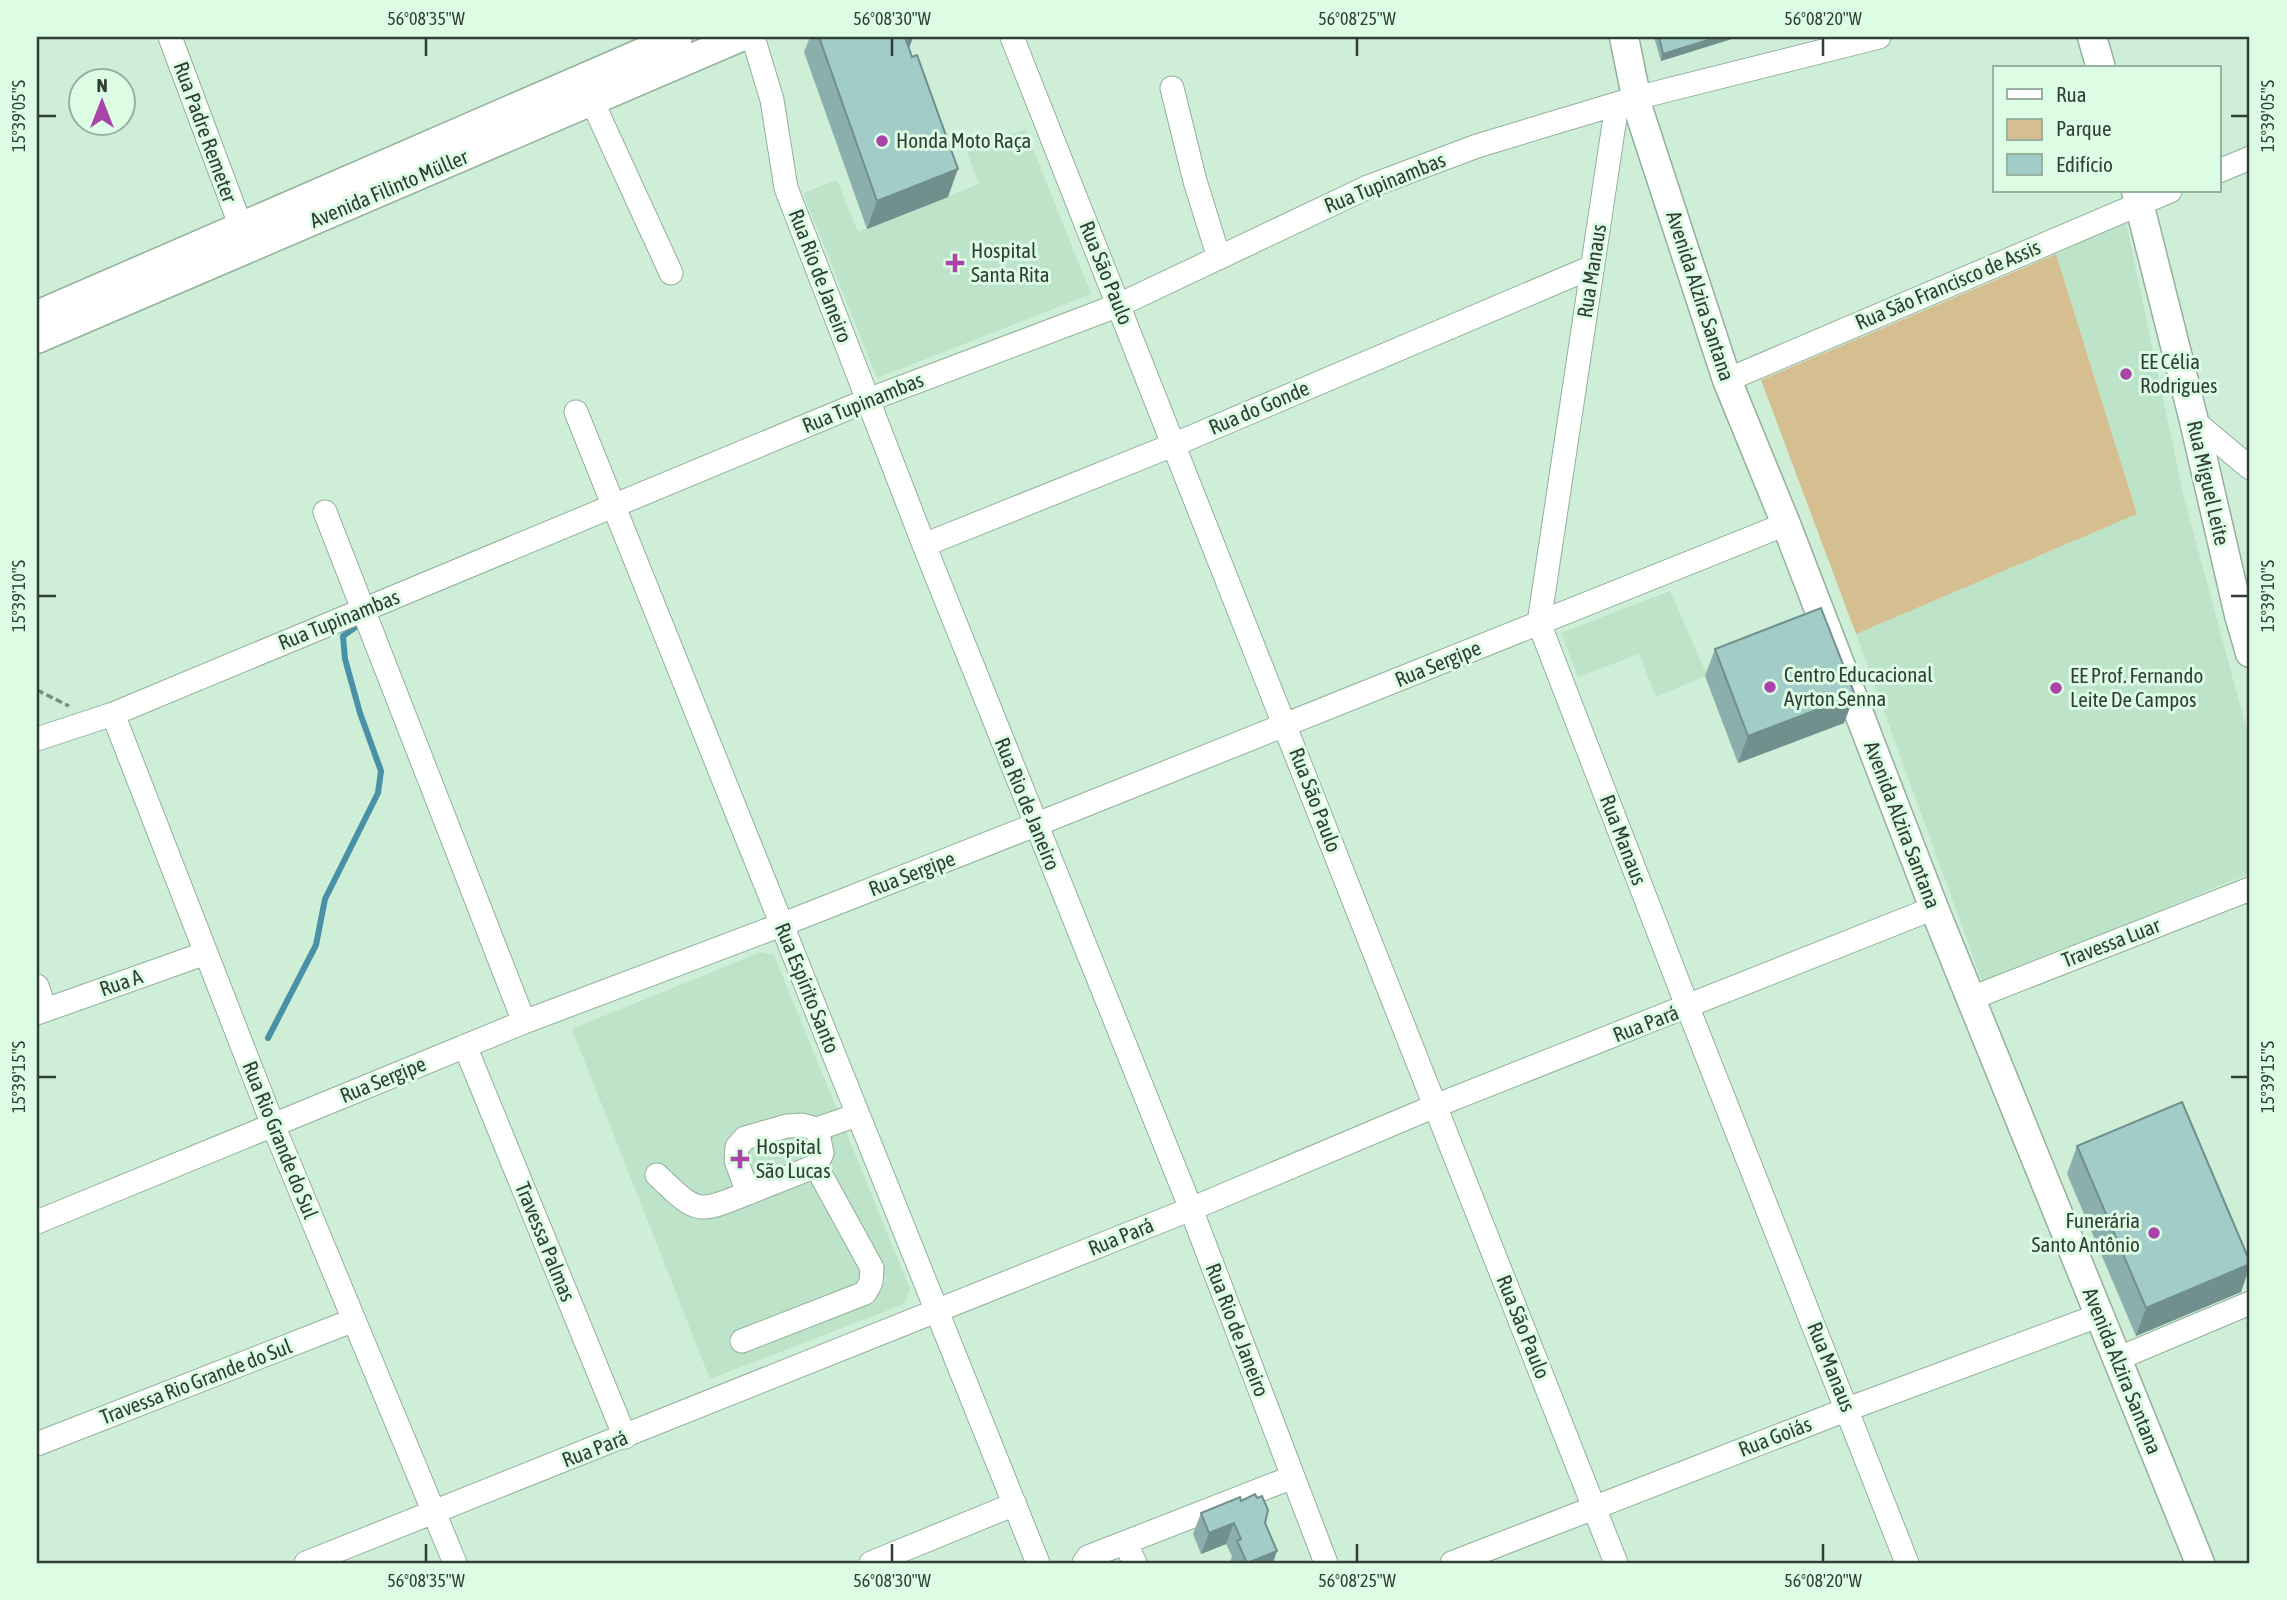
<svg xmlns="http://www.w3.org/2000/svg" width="2287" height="1600" font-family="'Asap Condensed',sans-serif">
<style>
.built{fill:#bde3c8}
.green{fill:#d5bf91}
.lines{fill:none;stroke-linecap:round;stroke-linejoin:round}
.stream{stroke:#4991a6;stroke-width:6}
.minor-casing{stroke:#92b09a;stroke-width:25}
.major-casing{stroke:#92b09a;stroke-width:31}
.path{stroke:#798f80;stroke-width:3.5;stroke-dasharray:7 3.5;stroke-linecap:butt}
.minor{stroke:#fff;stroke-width:23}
.major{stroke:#fff;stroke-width:28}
.wall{fill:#8aafac}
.shaded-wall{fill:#718f8c}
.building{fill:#a1ccc8;stroke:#718f8c;stroke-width:2}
.ticks{fill:none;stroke:#313e35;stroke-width:2.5}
.poi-dot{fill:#aa44a8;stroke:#dcfce4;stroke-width:2.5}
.labels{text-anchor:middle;stroke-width:6;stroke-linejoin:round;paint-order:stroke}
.street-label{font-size:21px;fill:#313e35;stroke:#dcfce4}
.poi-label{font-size:21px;fill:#313e35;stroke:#dcfce4;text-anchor:start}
.neatline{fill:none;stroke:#313e35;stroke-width:2.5}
.ticks-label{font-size:18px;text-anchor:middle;fill:#313e35}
</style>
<rect width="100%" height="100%" fill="#ceeed7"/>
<path class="built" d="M1025,129L1091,294L877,378L803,193L837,180L858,232L979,184L967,152Z
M2126,222L2183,494L2250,742V873L1983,984L1856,634L2137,514L2056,254Z
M1670,591L1707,675L1844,723L1738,763L1705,676L1656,697L1639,654L1578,677L1561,633Z
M761,952L774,955L910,1289L904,1304L710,1379L572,1029Z"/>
<path class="green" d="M2056,254L2137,514L1856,634L1761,380Z"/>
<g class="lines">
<path class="stream" d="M268,1038L316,945L325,899L378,793L381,771L360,713L345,659L343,636L357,626"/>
<defs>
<path id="minor" d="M170,37L241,227
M753,37L772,100L786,188L924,545L1191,1209L1326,1563
M1012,37L1616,1563
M1172,88L1195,181L1219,258
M592,101L671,273
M1617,104L1539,623L1688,1008L1907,1563
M2219,171L2250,158
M1727,380L2170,191
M576,412L1038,1563
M2194,421L2250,468
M325,512L524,1022
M924,545L1173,445L1592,267
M113,714L273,1125L455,1563
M37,739L113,714L868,400L1119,305L1368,187L1477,146L1636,98L1879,37
M37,986L45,1009
M1972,998L2250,889
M37,1013L206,953
M465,1046L625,1437
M817,1129L822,1153L816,1166L748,1193L736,1160L737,1147L745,1138L787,1126L802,1125L817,1129L857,1115
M657,1175C698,1214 696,1214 748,1193
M37,1222L524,1022L781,925L1035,825L1786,524
M742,1341L865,1293L871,1282L872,1268L816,1166
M2117,1359L2250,1303
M37,1444L354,1320
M1125,1543L1135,1563
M306,1563L1191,1209L1435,1106L1934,908
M871,1563L1015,1504
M1084,1563L1088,1557L1293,1477
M1452,1563L1848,1409L2100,1315"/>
<path id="major" d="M1624,37L1639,111L1727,380L1786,524L1934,908L2200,1563
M2092,37L2101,68
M2136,191L2194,421L2239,615L2250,653
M37,315L678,37
M37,339L741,37"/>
</defs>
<use href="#minor" class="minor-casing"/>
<use href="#major" class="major-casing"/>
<path class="path" d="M37,690L69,706"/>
<use href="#minor" class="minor"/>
<use href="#major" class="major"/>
</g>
<path class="wall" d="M810,37H913L909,48L948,197L867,229L804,52Z
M1654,37H1738L1661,61Z
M1715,649L1844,723L1738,763L1705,676Z
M2077,1146L2250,1262V1266L2241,1292L2136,1336L2067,1174Z
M1257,1498L1265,1523L1273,1563H1230L1232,1556L1226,1544L1201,1554L1193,1534L1201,1513L1241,1501Z"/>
<path class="shaded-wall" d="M898,37H913L909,48Z
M1718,37H1738L1661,61L1663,54Z
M958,169L948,197L867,229L877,201Z
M1855,695L1844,723L1738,763L1748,736Z
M2250,1264L2241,1292L2136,1336L2146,1308Z
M1234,1523L1226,1544L1201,1554L1209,1533Z
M1277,1551L1273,1563H1247Z"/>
<path class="building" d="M819,37H905L912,57L917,55L958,169L877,201Z
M1659,37H1718L1663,54Z
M1821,608L1855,695L1748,736L1715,649Z
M2182,1102L2250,1262V1264L2146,1308L2077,1146Z
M1255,1494L1257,1498L1262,1496L1268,1510L1265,1523L1277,1551L1247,1563L1237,1541L1241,1539L1234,1523L1209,1533L1201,1513L1240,1497L1241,1501Z"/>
<path class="ticks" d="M426,38V56M892,38V56M1357,38V56M1823,38V56M38,116H56M2231,116H2248M38,596H56M2231,596H2248M38,1077H56M2231,1077H2248M426,1544V1562M892,1544V1562M1357,1544V1562M1823,1544V1562"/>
<g class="poi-dot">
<circle cx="882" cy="141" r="7"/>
<path d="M951.5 252.5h7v7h7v7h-7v7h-7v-7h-7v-7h7z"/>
<circle cx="2126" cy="374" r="7"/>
<circle cx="1770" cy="687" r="7"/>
<circle cx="2056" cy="688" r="7"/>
<path d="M736.5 1148.5h7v7h7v7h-7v7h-7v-7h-7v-7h7z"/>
<circle cx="2154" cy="1233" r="7"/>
</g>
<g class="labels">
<g class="street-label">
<text transform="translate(205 132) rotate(70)" y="7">Rua Padre Remeter</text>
<text transform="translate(1385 183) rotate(-22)" y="7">Rua Tupinambas</text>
<text transform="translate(389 189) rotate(-23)" y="7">Avenida Filinto Müller</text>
<text transform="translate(1592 271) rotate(-81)" y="7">Rua Manaus</text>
<text transform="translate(1106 273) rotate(68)" y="7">Rua São Paulo</text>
<text transform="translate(820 276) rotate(69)" y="7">Rua Rio de Janeiro</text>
<text transform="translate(1948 285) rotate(-23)" y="7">Rua São Francisco de Assis</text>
<text transform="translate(1700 296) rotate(72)" y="7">Avenida Alzira Santana</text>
<text transform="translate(863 403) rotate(-22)" y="7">Rua Tupinambas</text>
<text transform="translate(1259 408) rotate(-23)" y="7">Rua do Gonde</text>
<text transform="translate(2208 483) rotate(77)" y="7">Rua Miguel Leite</text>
<text transform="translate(339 620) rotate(-22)" y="7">Rua Tupinambas</text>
<text transform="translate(1438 664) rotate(-22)" y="7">Rua Sergipe</text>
<text transform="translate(1315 800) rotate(69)" y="7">Rua São Paulo</text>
<text transform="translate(1027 804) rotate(68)" y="7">Rua Rio de Janeiro</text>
<text transform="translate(1902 825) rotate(69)" y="7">Avenida Alzira Santana</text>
<text transform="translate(1623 840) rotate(69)" y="7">Rua Manaus</text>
<text transform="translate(912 874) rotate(-21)" y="7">Rua Sergipe</text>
<text transform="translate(2111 943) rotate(-21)" y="7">Travessa Luar</text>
<text transform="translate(121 983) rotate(-19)" y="7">Rua A</text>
<text transform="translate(807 988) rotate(68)" y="7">Rua Espírito Santo</text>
<text transform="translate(1646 1024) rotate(-21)" y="7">Rua Pará</text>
<text transform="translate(383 1080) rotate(-22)" y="7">Rua Sergipe</text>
<text transform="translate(280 1140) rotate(68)" y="7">Rua Rio Grande do Sul</text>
<text transform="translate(1121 1237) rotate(-22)" y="7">Rua Pará</text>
<text transform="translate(545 1242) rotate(68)" y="7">Travessa Palmas</text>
<text transform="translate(1523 1327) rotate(68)" y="7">Rua São Paulo</text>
<text transform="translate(1237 1330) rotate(69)" y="7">Rua Rio de Janeiro</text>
<text transform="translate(1831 1367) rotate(68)" y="7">Rua Manaus</text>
<text transform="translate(2122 1371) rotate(68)" y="7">Avenida Alzira Santana</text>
<text transform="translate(196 1382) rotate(-21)" y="7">Travessa Rio Grande do Sul</text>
<text transform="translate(1775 1437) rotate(-21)" y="7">Rua Goiás</text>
<text transform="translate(595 1449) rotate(-21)" y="7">Rua Pará</text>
</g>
<g class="poi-label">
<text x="896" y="148">Honda Moto Raça</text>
<text x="971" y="258">Hospital<tspan x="971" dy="24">Santa Rita</tspan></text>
<text x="2140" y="369">EE Célia<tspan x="2140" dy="24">Rodrigues</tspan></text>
<text x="1784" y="682">Centro Educacional<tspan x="1784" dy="24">Ayrton Senna</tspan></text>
<text x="2070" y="683">EE Prof. Fernando<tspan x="2070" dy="24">Leite De Campos</tspan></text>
<text x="756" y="1154">Hospital<tspan x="756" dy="24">São Lucas</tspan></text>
<text x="2140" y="1228" text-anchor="end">Funerária<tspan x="2140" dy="24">Santo Antônio</tspan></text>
</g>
</g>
<rect width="2287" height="1600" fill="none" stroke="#dcfce4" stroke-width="77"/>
<rect x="1993" y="66" width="228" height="126" fill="#dcfce4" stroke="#98b09e" stroke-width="2"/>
<rect x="2007" y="89" width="35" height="10" fill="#ffffff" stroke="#98b09e" stroke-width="2"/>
<text x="2056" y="102" font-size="21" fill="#313e35">Rua</text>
<rect x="2007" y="119" width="35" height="21" fill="#d5bf91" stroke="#98b09e" stroke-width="2"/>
<text x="2056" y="136" font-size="21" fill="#313e35">Parque</text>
<rect x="2007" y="154" width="35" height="21" fill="#a1ccc8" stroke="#98b09e" stroke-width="2"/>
<text x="2056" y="172" font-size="21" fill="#313e35">Edifício</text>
<g transform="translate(102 102)"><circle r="33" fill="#dcfce4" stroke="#98b09e" stroke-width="2"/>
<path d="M0-5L12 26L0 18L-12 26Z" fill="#aa44a8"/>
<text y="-10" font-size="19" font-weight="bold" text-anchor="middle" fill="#313e35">N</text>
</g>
<rect x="38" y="38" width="2210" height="1524" class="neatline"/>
<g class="ticks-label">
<text x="426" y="25">56°08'35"W</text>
<text x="892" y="25">56°08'30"W</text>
<text x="1357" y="25">56°08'25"W</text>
<text x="1823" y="25">56°08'20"W</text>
<text transform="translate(19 116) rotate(-90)" y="6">15°39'05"S</text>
<text transform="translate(2268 116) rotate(-90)" y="6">15°39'05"S</text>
<text transform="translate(19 596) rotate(-90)" y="6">15°39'10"S</text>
<text transform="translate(2268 596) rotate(-90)" y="6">15°39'10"S</text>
<text transform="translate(19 1077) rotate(-90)" y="6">15°39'15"S</text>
<text transform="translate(2268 1077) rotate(-90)" y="6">15°39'15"S</text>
<text x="426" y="1587">56°08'35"W</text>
<text x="892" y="1587">56°08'30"W</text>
<text x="1357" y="1587">56°08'25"W</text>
<text x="1823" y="1587">56°08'20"W</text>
</g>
</svg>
